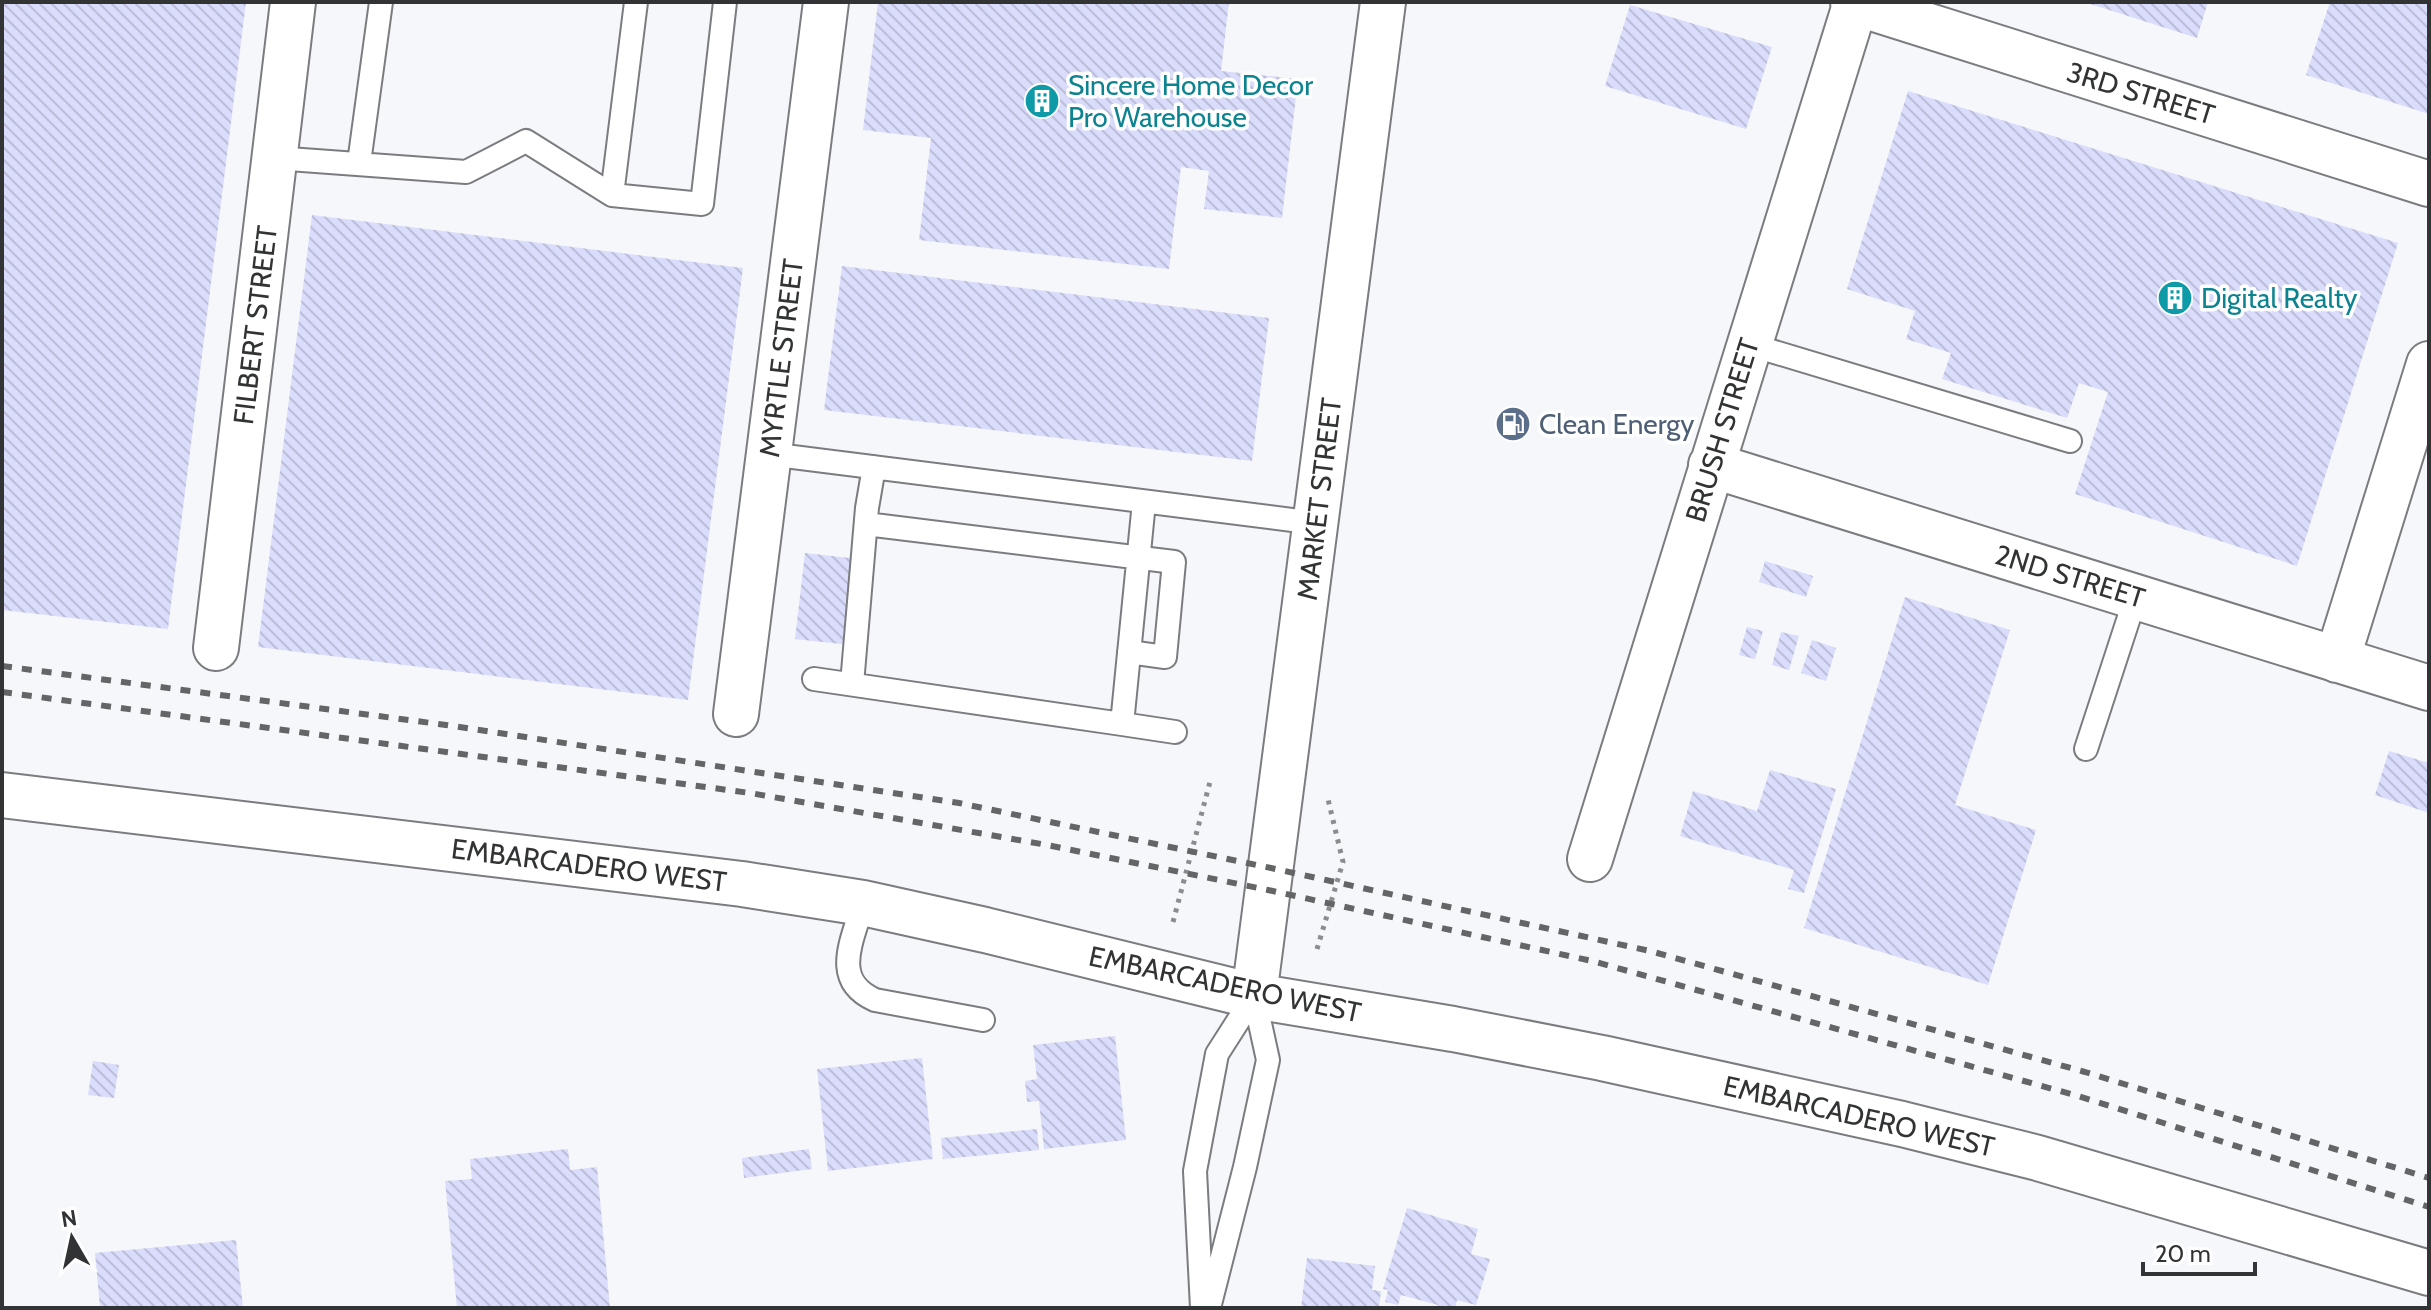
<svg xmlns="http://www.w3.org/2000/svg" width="2431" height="1310" font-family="Cabin,sans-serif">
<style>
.building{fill:url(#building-back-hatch)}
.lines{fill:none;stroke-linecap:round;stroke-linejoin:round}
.lane-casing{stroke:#7b7c7f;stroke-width:26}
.street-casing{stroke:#7b7c7f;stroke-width:48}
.secondary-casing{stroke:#7b7c7f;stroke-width:48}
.path{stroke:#8b8c8e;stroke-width:5;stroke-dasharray:4 6;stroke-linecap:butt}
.lane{stroke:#fff;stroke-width:22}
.street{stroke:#fff;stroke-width:44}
.secondary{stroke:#fff;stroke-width:44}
.rail{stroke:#646566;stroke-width:6;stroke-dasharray:10 10;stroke-linecap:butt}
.labels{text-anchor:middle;stroke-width:7;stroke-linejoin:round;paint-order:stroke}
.culture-label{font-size:28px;fill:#0d838f;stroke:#fff;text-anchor:start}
.street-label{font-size:28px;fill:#323334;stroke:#fff}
.service-label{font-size:28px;fill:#4e5e75;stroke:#fff;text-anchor:start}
</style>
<defs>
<pattern id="building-back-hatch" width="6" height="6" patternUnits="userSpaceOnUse" patternTransform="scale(2)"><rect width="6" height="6" fill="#dadcfb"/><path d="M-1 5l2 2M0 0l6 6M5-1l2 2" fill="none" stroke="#bcbdd8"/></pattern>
</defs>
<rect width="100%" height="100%" fill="#f6f7fa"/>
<path class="building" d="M2,2H246L168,629L2,610Z
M878,2H1229L1221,71L1298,79L1282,218L1204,209L1209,171L1181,167L1169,269L919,240L931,138L863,130Z
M2084,2H2208L2197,38Z
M2330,2H2429V114L2306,75Z
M1630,5L1772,47L1746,129L1605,86Z
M1908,91L2398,243L2297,566L2075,494L2108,392L2079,383L2067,418L1942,379L1951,353L1906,339L1915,311L1847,289Z
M312,215L743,268L688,700L258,647Z
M842,266L1269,318L1252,461L824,410Z
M805,553L859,559L850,645L795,639Z
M1765,561L1813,576L1806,597L1759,582Z
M1905,597L2010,630L1955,805L2036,830L1988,985L1804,928Z
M1747,627L1763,631L1755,659L1739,655Z
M1781,632L1799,636L1789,670L1772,665Z
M1812,640L1836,648L1826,681L1801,673Z
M2389,751L2429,763V813L2375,795Z
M1770,770L1836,789L1804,893L1788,889L1794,870L1680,836L1693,791L1757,811Z
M1115,1036L1126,1140L1044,1149L1039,1101L1027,1102L1025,1081L1037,1079L1033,1045Z
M922,1058L933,1159L828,1171L817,1069Z
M93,1061L119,1065L114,1098L88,1095Z
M1037,1129L1039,1150L943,1159L941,1138Z
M568,1149L570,1170L597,1167L610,1308H457L445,1181L472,1179L470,1159Z
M809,1149L812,1169L744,1178L742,1158Z
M1407,1208L1478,1229L1471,1254L1490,1259L1476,1305L1457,1300L1455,1308H1437L1438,1305L1401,1295L1398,1305L1385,1302L1388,1290L1383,1289Z
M236,1240L243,1308H100L95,1253Z
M1307,1258L1375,1266L1372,1290L1381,1291L1379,1308H1301Z"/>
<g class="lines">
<defs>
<path id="lane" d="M275,158L466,172L526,141L612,195L702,204L725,2
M359,163L381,2
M612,195L636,2
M1748,344L2070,441
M769,454L1316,523
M866,524L1174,562L1165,657L1129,652
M814,679L1122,724L1144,502
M852,684L867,508L874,467
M1122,724L1175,732
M2086,749L2136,596
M863,903C853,940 830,980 875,1000L983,1020
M1202,1308L1195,1171L1217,1054L1254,996
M1209,1308L1245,1167L1268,1060L1254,996"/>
<path id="street" d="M1711,465L2429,688
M216,648L293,2
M2337,660L2429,364
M736,714L826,2
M2,795L742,884L863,903L985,930L1254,996L1453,1029L1602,1058L1902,1124L2038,1158L2429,1273
M1590,859L1856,2
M1254,996L1383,2"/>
<path id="secondary" d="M1853,2L2429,184"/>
</defs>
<use href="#lane" class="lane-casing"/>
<use href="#street" class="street-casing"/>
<use href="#secondary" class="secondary-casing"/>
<path class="path" d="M1173,922L1211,778
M1317,949L1343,862L1327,795"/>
<use href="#lane" class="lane"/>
<use href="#street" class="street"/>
<use href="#secondary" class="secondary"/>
<path class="rail" d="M2,666L446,725L959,803L1271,868L1650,951L2085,1072L2429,1178
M2,692L750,793L1047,845L1268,890L1592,961L2078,1096L2429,1207"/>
</g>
<defs>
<symbol id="building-disc" viewBox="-11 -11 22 22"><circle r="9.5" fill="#0f9aa8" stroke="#fff"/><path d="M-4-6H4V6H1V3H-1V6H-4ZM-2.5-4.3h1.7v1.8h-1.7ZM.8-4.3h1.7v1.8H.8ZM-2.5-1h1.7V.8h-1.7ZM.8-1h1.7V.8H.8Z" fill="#fff"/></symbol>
<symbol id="fuel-disc" viewBox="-11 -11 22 22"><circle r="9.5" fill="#5c6f8a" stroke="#fff"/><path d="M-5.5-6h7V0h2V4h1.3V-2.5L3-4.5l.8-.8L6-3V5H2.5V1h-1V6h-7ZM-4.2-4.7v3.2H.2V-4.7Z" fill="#fff"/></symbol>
</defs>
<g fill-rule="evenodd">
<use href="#building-disc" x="1022" y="81" width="40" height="40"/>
<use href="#building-disc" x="2155" y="278" width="40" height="40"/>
<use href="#fuel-disc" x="1493" y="404" width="40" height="40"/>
</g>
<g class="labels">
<g class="culture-label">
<text x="1068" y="95">Sincere Home Decor<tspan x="1068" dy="32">Pro Warehouse</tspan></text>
<text x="2201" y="308">Digital Realty</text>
</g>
<g class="street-label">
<text transform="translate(2141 93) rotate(17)" y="10">3RD STREET</text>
<text transform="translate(255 325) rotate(-83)" y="10">FILBERT STREET</text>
<text transform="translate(781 358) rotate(-83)" y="10">MYRTLE STREET</text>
<text transform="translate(1722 430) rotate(-73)" y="10">BRUSH STREET</text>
<text transform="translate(1319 499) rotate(-83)" y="10">MARKET STREET</text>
<text transform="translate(2070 576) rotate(17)" y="10">2ND STREET</text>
<text transform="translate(589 865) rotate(7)" y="10">EMBARCADERO WEST</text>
<text transform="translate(1225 984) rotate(12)" y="10">EMBARCADERO WEST</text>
<text transform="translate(1859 1116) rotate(13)" y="10">EMBARCADERO WEST</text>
</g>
<g class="service-label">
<text x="1539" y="434">Clean Energy</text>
</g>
</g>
<rect width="2431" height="1310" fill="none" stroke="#323334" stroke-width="8"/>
<g transform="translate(72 1238) rotate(351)" stroke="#ffffff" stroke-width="6" paint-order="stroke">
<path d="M0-6L14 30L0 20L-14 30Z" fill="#323334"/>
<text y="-12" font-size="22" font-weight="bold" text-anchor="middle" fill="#323334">N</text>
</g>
<path d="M2143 1262v12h112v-12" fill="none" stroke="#323334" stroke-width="4"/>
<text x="2155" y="1262" font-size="24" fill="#323334" stroke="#ffffff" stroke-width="6" paint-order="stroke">20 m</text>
</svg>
